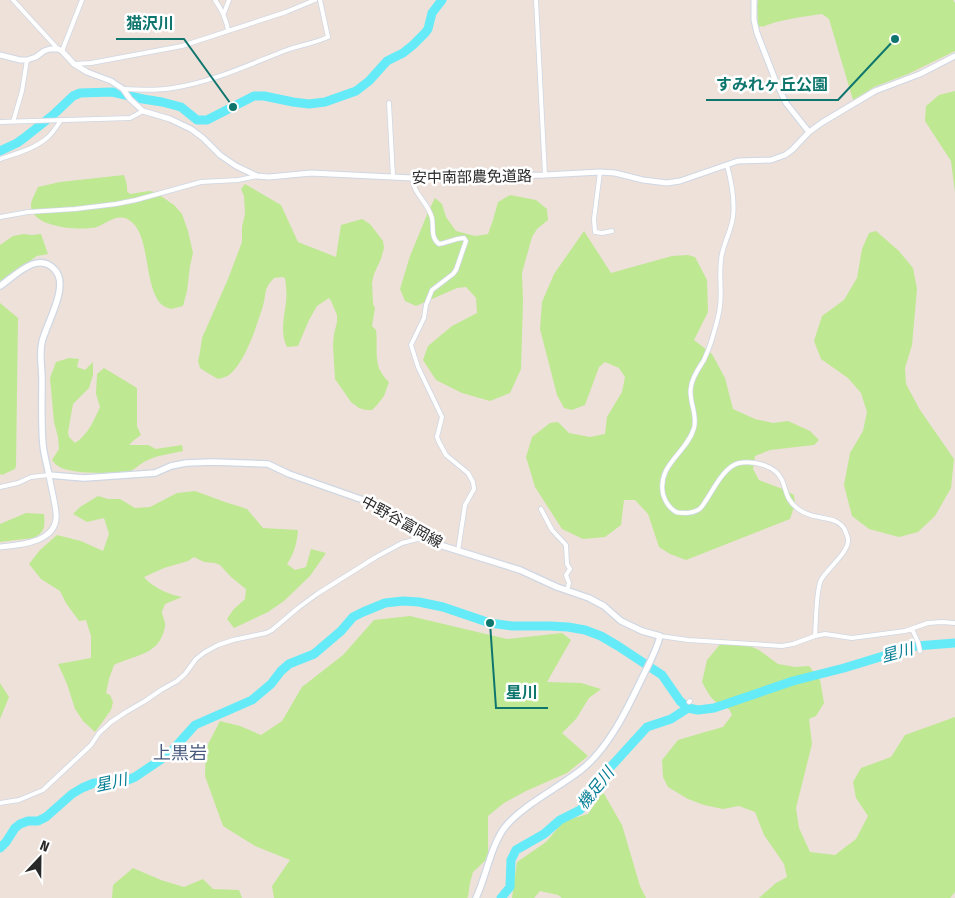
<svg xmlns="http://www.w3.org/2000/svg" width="955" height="898" font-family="'Fira Sans Condensed','Noto Sans JP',sans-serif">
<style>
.green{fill:#bfe892}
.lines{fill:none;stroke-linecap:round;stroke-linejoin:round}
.river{stroke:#65ebf7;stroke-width:9}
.minor-casing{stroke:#cfd7e3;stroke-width:5.5}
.tertiary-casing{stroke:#cfd7e3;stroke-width:7}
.secondary-casing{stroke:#cfd7e3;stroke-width:8}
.minor{stroke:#fff;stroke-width:4}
.tertiary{stroke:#fff;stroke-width:5}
.secondary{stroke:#fff;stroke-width:5.5}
.labels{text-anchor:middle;stroke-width:5;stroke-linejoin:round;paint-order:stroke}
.street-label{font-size:15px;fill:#292929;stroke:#fff}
.water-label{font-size:16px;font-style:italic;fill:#057d94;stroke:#fff}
.quarter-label{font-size:18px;fill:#475a7d;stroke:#fff}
.leader{fill:none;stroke:#0f766e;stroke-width:2}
.callout-dot{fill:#0f766e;stroke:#fff;stroke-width:2}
.callout-label{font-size:16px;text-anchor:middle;font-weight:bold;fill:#0f766e;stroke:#fff;stroke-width:5;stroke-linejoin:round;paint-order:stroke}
</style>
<rect width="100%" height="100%" fill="#ede1da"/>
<path class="green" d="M758,0H953L955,3V51L908,74L874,87L853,100L829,19L822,14C802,17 781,19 762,27L761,26L758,27L757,6Z
M955,91V192L951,161L925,121L926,106L939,95Z
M124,175L127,185V191L130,194L149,191L155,192L174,205L182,214L188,231L193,253L190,266L187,291L183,306L171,309C168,308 163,306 161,304C143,285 151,233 129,220C118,213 107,223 97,227C82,231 30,228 31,205C31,200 36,192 38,187L60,182Z
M245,184L281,205L298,242L336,257L341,225L362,219L370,224L383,241L384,248L381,259L374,274L372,283L373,304L375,308L372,326L376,330C378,344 374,360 381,372C383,376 386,379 389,382L384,396L377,405L372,410H366L359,408L351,402L335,379L333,345L334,334L337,322V315L331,301L329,298L317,306L309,320L298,346L287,347C280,333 284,317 286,303C287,294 286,286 285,278L282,277L274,278C263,290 267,291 263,306C256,327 246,361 229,375C226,377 222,378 218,379L206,372L200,368L198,361L200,352L202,338L228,279L242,242V227L245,214L244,196L241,189Z
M510,195L536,200L547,209L548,220L537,229L532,237L522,273L523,301L521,369L510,393L490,401L462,393L436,380L423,360L428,346L452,326L477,313L476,298L466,287L457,288L416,306L405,301L400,289L410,256L429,210L435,198L442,204L446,217L456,231L475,236L488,234L493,220L498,202Z
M584,231L611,273L672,256L688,255L695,257L707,280L708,312L694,340L712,354L725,378L733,409L755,419L773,423L788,421L810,431L819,440L814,445L770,450L755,456L753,469L759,480L785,490L794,495L795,504L790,519L686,560L670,554L659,547L648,514L635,500H624L621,525L605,537L583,539L562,529L535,487L526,457L532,437L550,423L558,422L569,433L590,437L605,434L607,417L622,392L625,377L619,368L605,362L599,367L585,405L572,410L564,408L557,395L540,329L542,302L554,274Z
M876,231L899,251L913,268L917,289L912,345L905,368L906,384L920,410L954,459L951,488L935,516L918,532L899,537L869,529L852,516L844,485L850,453L863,431L867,412L861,393L848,378L821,359L814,341L822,316L844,300L857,278L862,249L869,233Z
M23,234L32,235L41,234L48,254L37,256L0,282V245L13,236Z
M0,303L18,318L16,466L15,469L2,475L0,474Z
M69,358L79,359L77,367L85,370L93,362V375L89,388L73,404L68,432L69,437L75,443C88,435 94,420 100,407L96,394L97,374L104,368L137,388V426L141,435L134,440L129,445H148L156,449L182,445L183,451C170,454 157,455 146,461C139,464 135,470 128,472C112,473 71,475 58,466C56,465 54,462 52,460L59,449L58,437L54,422L50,378L56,362Z
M195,491L225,502L247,509L263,528L298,530C297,543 294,554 287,564L295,570L306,567L311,549L326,553L310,576L284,601L268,612L234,628L227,619L233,610L245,599L246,589L231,577L220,565L215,563L204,562L194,557L188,561L164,568L144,577C153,588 168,594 182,597L165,604C164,607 163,609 162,611C162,617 166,621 165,627C159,656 136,654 114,665L109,679L106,693L110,695L113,702L111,710L95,732L83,721L75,709L67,684L58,664L91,658V636L86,620L79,621L66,603L60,591L41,579L29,564L40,550L57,535L81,541L103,551L109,534L104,518L87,522L73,514L80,507L98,496L108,499H120L135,508L150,507L177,493Z
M26,513L44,514C45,527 45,532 33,538L0,542V524Z
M410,616L507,639L562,633L571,640L547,682L581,683L601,689L589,698L576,719L562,733L588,756L567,773L526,791L504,803L488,816V858L473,872L470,883L468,897L467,898H274L272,886L290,860L255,846L223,826L205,776L206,748L220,721L240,726L261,735L282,721L302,687L343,655L374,620Z
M738,641L759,650L778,664L795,667L809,666L820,680L824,703L816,716L809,719L812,744L796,808L799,828L810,852L835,855L856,839L868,816L856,798L853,782L861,768L891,757L905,735L955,717V892L950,898H759L776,883L787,877L784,864L764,835L755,812L739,806L723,809L704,805L688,799L668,787L663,777L662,760L678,740L705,732L723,727L732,715L729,709C711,701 711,698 702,682L707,660L722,642Z
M0,683L9,697L0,719Z
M603,792L622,825L640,886L646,898H562L558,895L540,891L534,898H512L517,862L546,842L564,821L588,814Z
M133,868L161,880L184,887L203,879L213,889L239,890L242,898H112L113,885Z"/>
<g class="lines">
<path class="river" d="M0,151L17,143L24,138L53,115L73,96L80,93L112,92L143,99L162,102L181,107L197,120H207L254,96H264L293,102L309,104L325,102L356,91L369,81L387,61L403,53L413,45L425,33L428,29L432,13L442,0
M0,848L6,842L15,828L20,824L28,821H38L46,817L72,794L82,788L94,783L123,782L135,777L169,754L195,725L252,700L271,684L281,671L289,664L314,654L341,631L353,617L363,612L385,603L403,601L419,602L443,607L490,623L512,626H550L568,627L585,630L601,636L618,646L662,675L680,701L688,708L698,710L714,708L793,681L844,668L916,646L955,643
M501,898L510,887L511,860L516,850L544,834L560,820L580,810L591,798L606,772L647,727L671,719L688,708"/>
<defs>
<path id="minor" d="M13,0L58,49
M215,0C222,10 226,18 228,30
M536,0L545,175
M224,13L229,0
M62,51L82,0
M74,64L91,63L182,46L286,12L315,0
M123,89C140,90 157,91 173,88C213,82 250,64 287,50C301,45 315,43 328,37L320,0
M389,103L393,177
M0,122L130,118L143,111
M13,122L22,91L27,60
M0,159C15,154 34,149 47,138C53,133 57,126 61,120
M727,165C731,180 735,201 733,217C731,232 722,246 721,260C719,276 722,291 720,306C719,317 715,328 712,339C710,346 707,353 704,360C699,368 692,377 691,387C688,400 698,414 694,428C687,453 657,464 663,494C665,501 669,508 676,512C679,513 683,513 687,513C690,513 694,512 698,510C702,508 704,503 707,499C714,488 725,466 739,463C754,460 776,466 782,480C787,492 786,500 798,509C804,513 812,516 819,517C830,520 839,519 845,530C846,533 848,537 848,540C849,552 827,569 821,580C816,589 816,624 815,636
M600,172L594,219L595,232L602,233L612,231
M412,178C414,195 428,202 432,218C434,227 430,237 439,244C447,243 456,238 464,238L466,241L456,270L453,274L432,290L426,305L424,318L411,345L418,367L442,417L437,437L439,442L446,455L468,473L473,482L474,489L465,505L458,551
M0,217L28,212L75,209L116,204L136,200L201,182L238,180L257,176
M0,487L18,483L31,477L49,475
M541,509L552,530L566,545L567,564L570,569L566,575L569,583L567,591
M912,629L918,642L920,651
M660,636L688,640L782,646L793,644L815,636L825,634L852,638L905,631L928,623L942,622L955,623
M689,702L690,701
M0,803L19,800L43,790L91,745L99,733L111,722L126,712L145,701L161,690L177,681L185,674L196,659L205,652L218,645L233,640L266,633L272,630L298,608L317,594L376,557L402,543L425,537"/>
<path id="tertiary" d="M754,0V20L757,33L776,82L786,103L809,132
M0,55L20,60H27L36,57L44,51L50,49H58L62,51L74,64L87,72L111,81L123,89L130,99L143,111L170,119L191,129L203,138L220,155L236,166L257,176L269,177L311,173L412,178L545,175L600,172L615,173L643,180L667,183L680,181L738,161L771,160L785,155L792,150L809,132L823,122L875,91L920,74L955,56
M0,547C21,545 59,542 56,513C55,501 51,488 49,475"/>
<path id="secondary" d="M0,286C15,276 38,250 55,270C70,286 46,324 42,342C39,355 42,367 42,380C42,402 41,423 43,445C44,455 47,465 49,475L84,478L99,477L155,473L171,466L186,463L213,462L268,464L289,474L366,501L417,533L443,546L520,570L557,587L589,598L604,606L621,621L642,631L660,636C657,649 650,662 644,674C628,707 610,747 581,770C558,788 523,805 505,827C491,845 486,877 476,898"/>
</defs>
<use href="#minor" class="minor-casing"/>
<use href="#tertiary" class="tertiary-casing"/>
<use href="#secondary" class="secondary-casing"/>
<use href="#minor" class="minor"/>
<use href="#tertiary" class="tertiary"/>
<use href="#secondary" class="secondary"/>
</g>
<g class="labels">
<g class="street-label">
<text transform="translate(472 177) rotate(-1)" y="5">安中南部農免道路</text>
<text transform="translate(402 522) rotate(29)" y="5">中野谷富岡線</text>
</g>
<g class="water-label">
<text transform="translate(897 652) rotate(-15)" y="6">星川</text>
<text transform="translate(111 782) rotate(-12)" y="6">星川</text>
<text transform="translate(595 788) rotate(-52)" y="6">機足川</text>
</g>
<g class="quarter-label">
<text x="180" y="759">上黒岩</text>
</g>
</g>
<path class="leader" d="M233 107L184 39H116M895 39L838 100H706M490 623L496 708H548"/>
<g class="callout-dot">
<circle cx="233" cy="107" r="5"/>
<circle cx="895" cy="39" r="5"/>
<circle cx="490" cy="623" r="5"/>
</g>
<g class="callout-label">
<text x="150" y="29">猫沢川</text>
<text x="772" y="90">すみれヶ丘公園</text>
<text x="522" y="698">星川</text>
</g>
<g transform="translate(40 858) rotate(22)" stroke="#ffffff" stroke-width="4" paint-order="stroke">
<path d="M0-4L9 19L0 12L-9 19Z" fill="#292929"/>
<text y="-8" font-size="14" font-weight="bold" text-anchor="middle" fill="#292929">N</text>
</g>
</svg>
